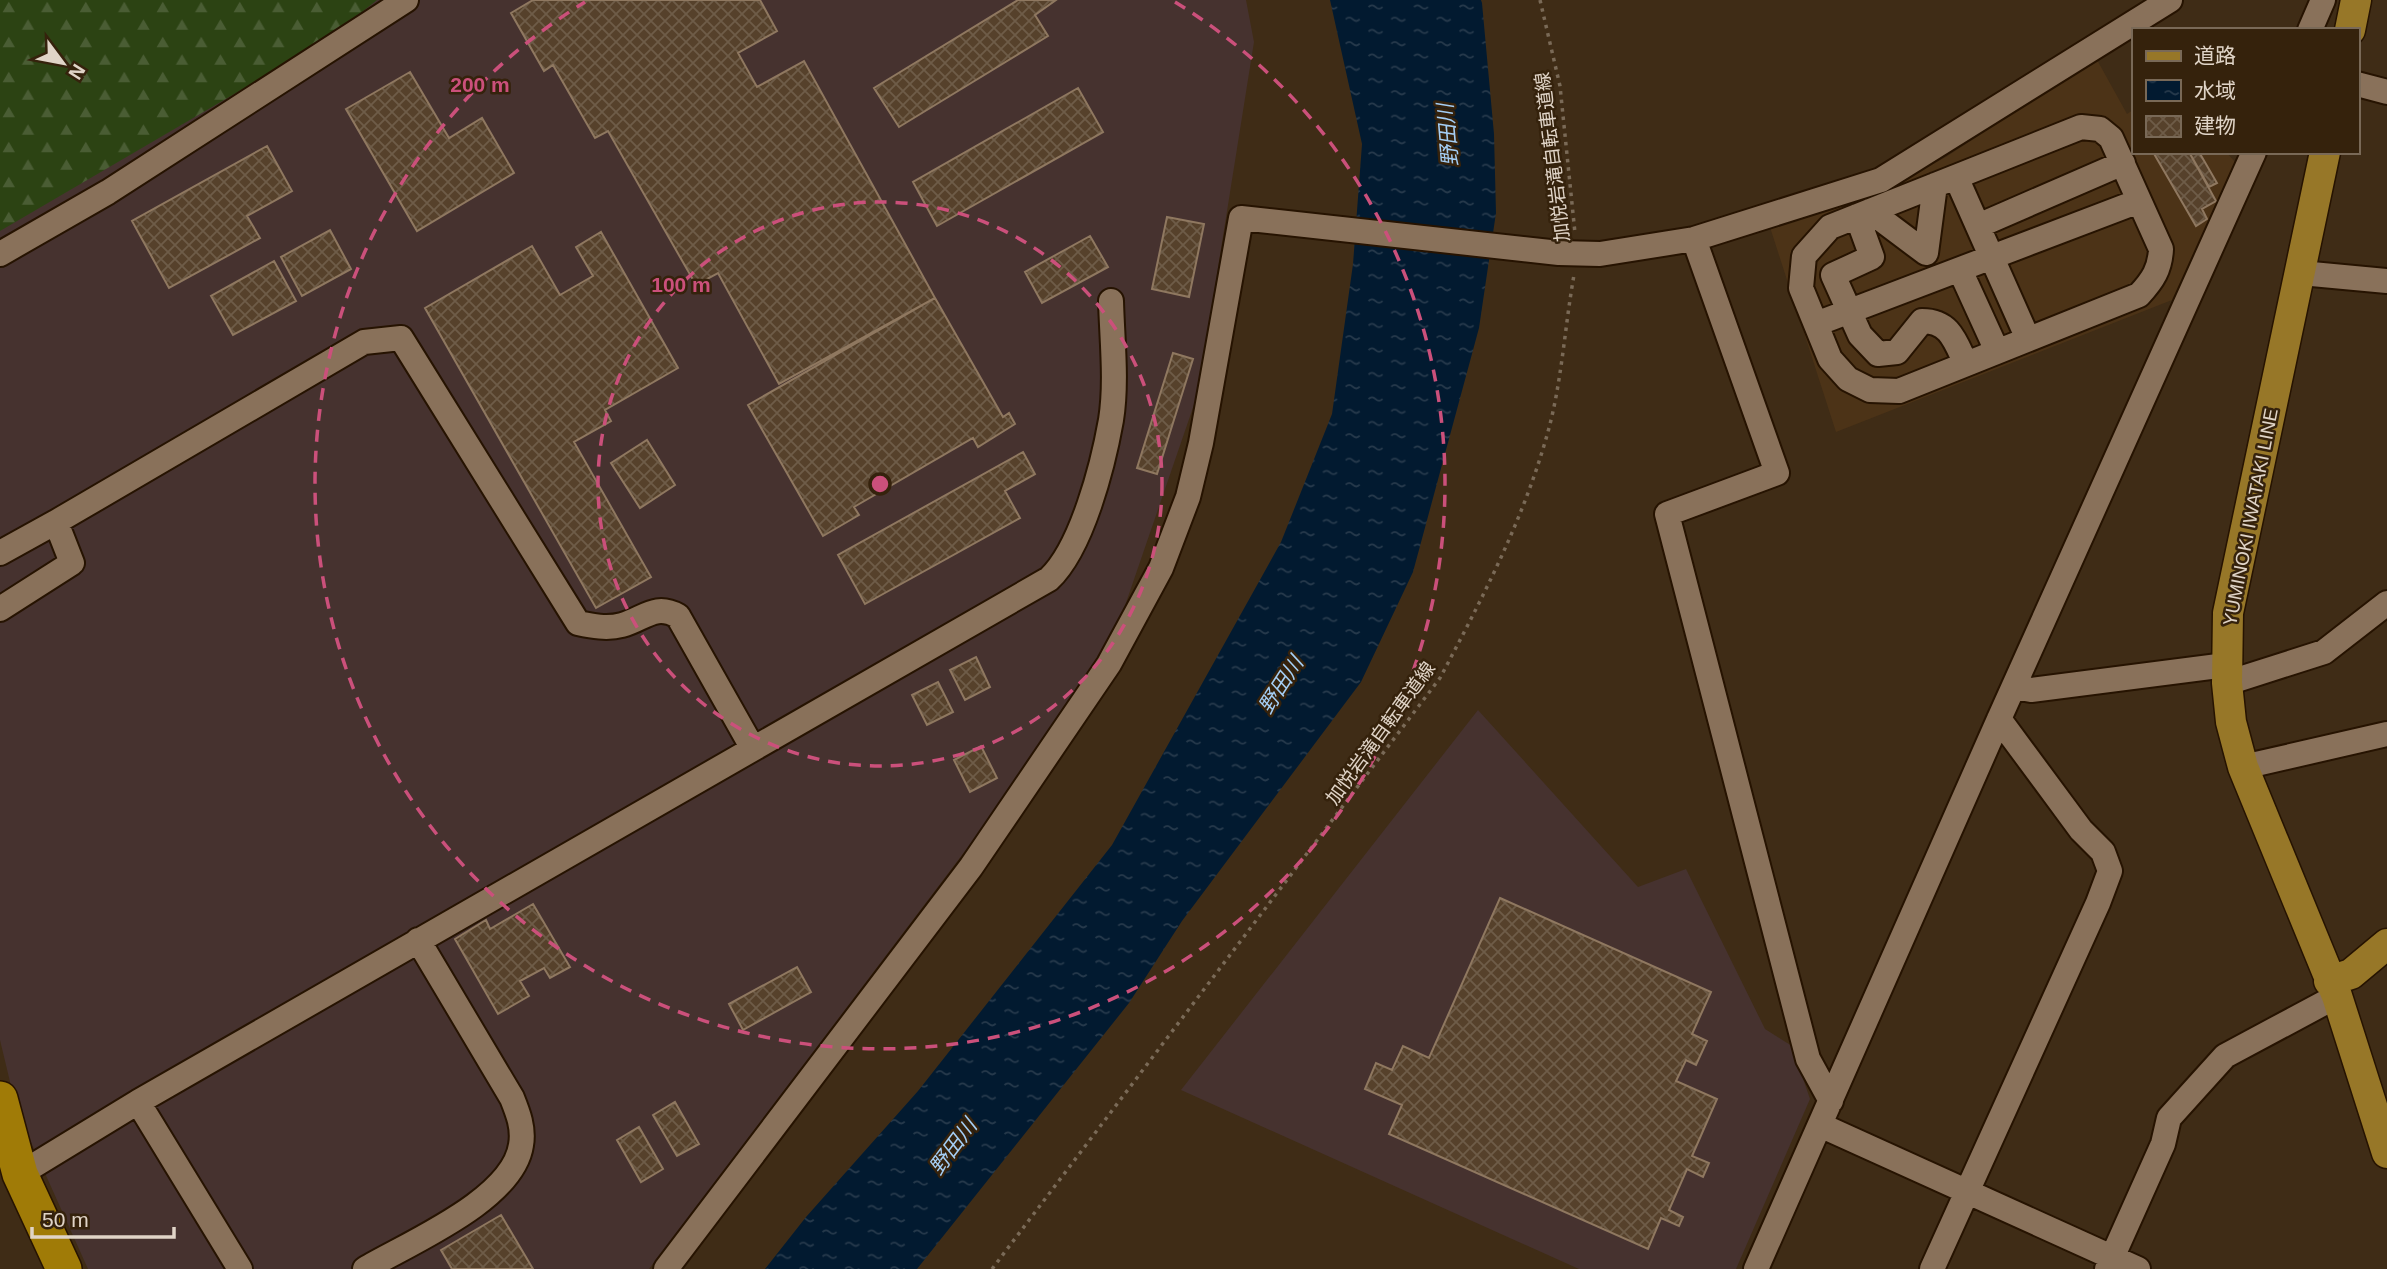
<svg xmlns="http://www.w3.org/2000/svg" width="2387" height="1269" font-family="Arial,'Noto Sans JP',sans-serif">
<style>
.built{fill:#4c3317}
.industrial{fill:#46322f}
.forest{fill:url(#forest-firs)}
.water{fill:url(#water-ripples)}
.building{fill:url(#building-cross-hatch);stroke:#8f7860;stroke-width:2}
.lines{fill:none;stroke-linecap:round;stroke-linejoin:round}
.minor-casing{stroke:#261301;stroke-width:28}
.major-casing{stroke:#261301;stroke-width:33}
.highway-casing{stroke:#261301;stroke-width:38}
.path{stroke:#7a6a57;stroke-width:3.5;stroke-dasharray:3.5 5;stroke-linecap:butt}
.minor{stroke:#89715a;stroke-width:24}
.major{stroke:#977728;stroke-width:30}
.highway{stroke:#a07b07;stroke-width:35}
.ring{fill:none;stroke:#cb507b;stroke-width:3.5;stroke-dasharray:12 9}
.labels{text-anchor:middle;stroke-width:5;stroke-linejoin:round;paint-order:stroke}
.street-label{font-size:19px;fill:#e0d4c7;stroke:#35220c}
.water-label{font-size:21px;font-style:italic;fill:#a4cef5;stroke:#35220c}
.centre{fill:#cb507b;stroke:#35220c;stroke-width:3.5}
.ring-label{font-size:21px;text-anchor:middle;font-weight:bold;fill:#cb507b;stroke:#35220c;stroke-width:5;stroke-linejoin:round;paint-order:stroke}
</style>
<defs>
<pattern id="forest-firs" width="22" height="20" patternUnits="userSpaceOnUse" patternTransform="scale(1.75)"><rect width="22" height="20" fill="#2c4313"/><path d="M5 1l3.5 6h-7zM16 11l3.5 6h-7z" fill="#4a5d34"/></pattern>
<pattern id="water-ripples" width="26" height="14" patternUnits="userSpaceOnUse" patternTransform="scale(1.75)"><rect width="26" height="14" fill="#021a30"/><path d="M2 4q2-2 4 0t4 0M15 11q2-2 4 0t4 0" fill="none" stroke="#273a4c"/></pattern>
<pattern id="building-cross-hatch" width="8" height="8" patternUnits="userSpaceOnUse" patternTransform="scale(1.75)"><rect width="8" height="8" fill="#56412b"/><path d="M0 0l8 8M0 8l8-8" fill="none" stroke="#6e5c48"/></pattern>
</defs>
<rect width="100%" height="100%" fill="#3f2c16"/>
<path class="built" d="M2096,58L2127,114L2133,110V152H2226L2235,162L2172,300L1836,432L1768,221L1871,196L1946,157Z"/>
<path class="industrial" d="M373,0H1246L1254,42L1198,393L1118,626L1021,777L649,1269H88L17,1111L0,1040V219Z
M1478,710L1638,887L1686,869L1765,1029L1792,1046L1810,1099L1736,1269H1579L1181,1090Z"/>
<path class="forest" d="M0,0H377L328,39L0,231Z"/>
<path class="water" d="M1330,0H1481L1482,3L1494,134L1496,213L1479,328L1413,572L1361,682L1182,921L1129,1003L917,1269H765L806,1217L918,1091L1112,845L1281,542L1332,414L1353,264L1362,144Z"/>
<path class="building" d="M533,0H760L777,31L738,53L757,87L804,61L935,298L779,384L718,273L696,285L608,131L595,138L553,65L544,71L511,13Z
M1018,0H1056L1035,15L1048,36L899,127L874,88Z
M410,72L449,138L482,118L514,173L417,231L346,109Z
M1078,88L1103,132L937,226L913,182Z
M267,146L292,191L247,216L260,238L169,288L132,221Z
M2153,152H2189L2216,201L2202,209L2207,219L2196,226Z
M2189,152H2199L2217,183L2209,187Z
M1167,217L1204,224L1189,297L1152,289Z
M330,230L351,269L302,296L281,257Z
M601,232L678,368L605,410L611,421L574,442L651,577L596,608L425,308L532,246L560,295L593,276L576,247Z
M1090,236L1108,267L1042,303L1025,272Z
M274,261L296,301L233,335L211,296Z
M935,298L1003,417L1009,413L1015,424L978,447L973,438L854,507L859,515L823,536L748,405Z
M1173,353L1193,359L1157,474L1137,468Z
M647,440L675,485L640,508L611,463Z
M1023,452L1035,474L1005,491L1020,518L865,604L838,555Z
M976,657L990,687L965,700L950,670Z
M938,682L953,712L927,725L912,695Z
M981,746L997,778L970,792L954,760Z
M1500,898L1711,992L1692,1034L1707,1041L1696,1065L1686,1060L1676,1081L1717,1099L1692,1156L1709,1163L1703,1177L1687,1169L1669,1210L1683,1217L1679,1226L1661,1218L1648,1249L1389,1134L1402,1105L1365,1089L1376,1063L1392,1070L1403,1046L1429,1058Z
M533,904L570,967L550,978L544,968L520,981L529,996L498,1014L455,939L486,920L490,929Z
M797,967L811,992L743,1030L729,1004Z
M675,1102L699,1144L677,1156L653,1115Z
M639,1127L663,1169L641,1182L617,1140Z
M501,1215L533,1269H452L441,1250Z"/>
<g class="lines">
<defs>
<path id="minor" d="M2310,30L2323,0
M2357,84L2387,92
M2081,127L2100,129L2111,138L2161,249C2160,269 2153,280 2139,295L1899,391L1870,390L1848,379L1830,359L1801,288L1804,256L1830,227Z
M1956,177L2028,339
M1870,211L1926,253L1935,185
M1857,216L1872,257L1833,275L1860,335L1878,354L1897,352L1922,321C1950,321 1955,341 1966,364
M1978,226L2123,163
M1694,239L1777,473L1667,514L1808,1059L1831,1101
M0,254L108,192L406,0
M1960,270L1997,351
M2301,273L2387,281
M1816,324L2139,201
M0,553L56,522
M0,609L72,563L56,522L364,342L401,338L578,623C592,626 607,629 622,625C644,619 655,603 678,616L752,747
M2227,683L2324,652L2387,603
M2014,687L2031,690L2226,665
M2243,767L2387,734
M138,1102L240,1269
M1820,1125L2138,1269
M20,1174L138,1102L1049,579C1082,548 1103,465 1111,420C1117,382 1112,339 1111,301
M365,1269C409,1243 513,1200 521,1145C524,1128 518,1113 512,1098L418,940
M666,1269L971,867L1109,664L1161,568L1188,497L1201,443L1241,218L1559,253L1600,254L1694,239L1881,180L2170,0
M1756,1269L1999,719L2254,152
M1932,1269L2098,903L2110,871L2103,852L2081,830L1999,719
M2107,1269L2163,1144L2169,1118L2225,1056L2337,996"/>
<path id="major" d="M2350,30L2356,0
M2325,152L2228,613L2227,683L2231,722L2243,767L2337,996L2387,1153
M2329,981L2351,974L2387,944"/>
<path id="highway" d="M0,1099L20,1174L64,1269"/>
</defs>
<use href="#minor" class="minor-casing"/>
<use href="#major" class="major-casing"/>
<use href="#highway" class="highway-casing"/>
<path class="path" d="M1540,0L1560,86L1575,233
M992,1269L1440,678C1483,597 1525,517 1549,428C1562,379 1565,325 1574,275"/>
<use href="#minor" class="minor"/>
<use href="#major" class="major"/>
<use href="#highway" class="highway"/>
</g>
<g class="ring">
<circle cx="880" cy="484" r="282"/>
<path d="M1175 2A565 565 0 1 1 585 2"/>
</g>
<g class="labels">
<g class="street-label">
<text transform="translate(1552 157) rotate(-97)" y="7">加悦岩滝自転車道線</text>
<text transform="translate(2250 517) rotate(-79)" y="7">YUMINOKI IWATAKI LINE</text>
<text transform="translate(1380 733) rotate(-54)" y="7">加悦岩滝自転車道線</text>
</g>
<g class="water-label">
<text transform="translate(1448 135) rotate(-95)" y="7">野田川</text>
<text transform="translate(1281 685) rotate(-57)" y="7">野田川</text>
<text transform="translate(953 1147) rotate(-53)" y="7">野田川</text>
</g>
</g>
<circle cx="880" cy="484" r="10" class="centre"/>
<g class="ring-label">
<text x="480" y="92">200 m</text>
<text x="681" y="292">100 m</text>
</g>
<rect x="2132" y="28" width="228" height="126" fill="#35220c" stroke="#796957" stroke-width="2"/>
<rect x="2146" y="51" width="35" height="10" fill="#977728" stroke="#796957" stroke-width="2"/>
<text x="2194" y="63" font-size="21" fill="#e0d4c7">道路</text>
<rect x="2146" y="80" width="35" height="21" fill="url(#water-ripples)" stroke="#796957" stroke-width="2"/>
<text x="2194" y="98" font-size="21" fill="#e0d4c7">水域</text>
<rect x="2146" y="116" width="35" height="21" fill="url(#building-cross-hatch)" stroke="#796957" stroke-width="2"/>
<text x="2194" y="133" font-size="21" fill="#e0d4c7">建物</text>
<g transform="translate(63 63) rotate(122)" stroke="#35220c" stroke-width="5" paint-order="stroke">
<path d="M0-5L12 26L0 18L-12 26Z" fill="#e0d4c7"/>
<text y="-10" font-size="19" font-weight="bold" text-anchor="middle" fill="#e0d4c7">N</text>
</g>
<path d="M32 1227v10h142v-10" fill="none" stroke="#e0d4c7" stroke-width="3.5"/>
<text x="42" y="1227" font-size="21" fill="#e0d4c7" stroke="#35220c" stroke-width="5" paint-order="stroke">50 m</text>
</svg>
